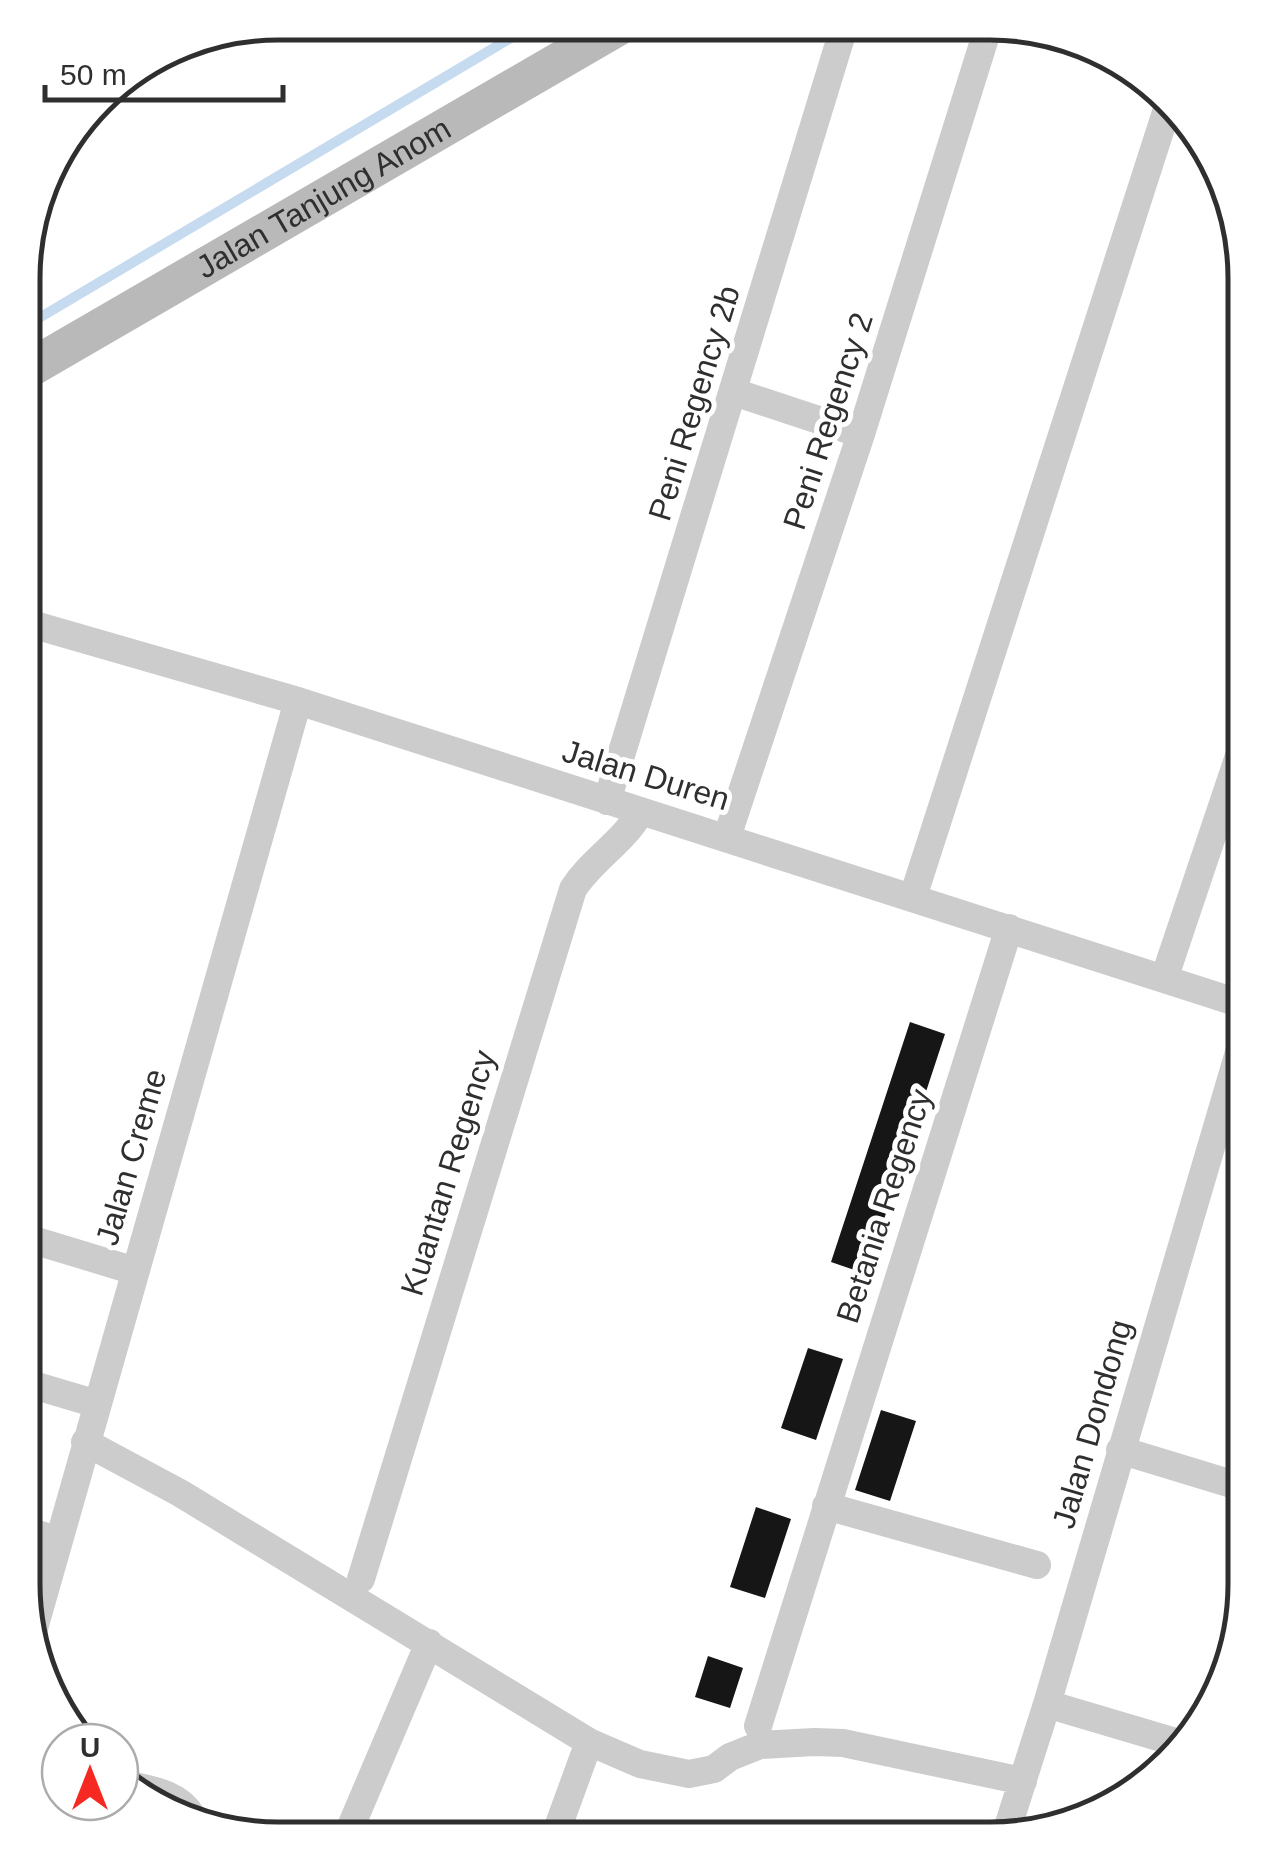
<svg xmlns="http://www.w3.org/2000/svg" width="1268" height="1862" font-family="Arial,sans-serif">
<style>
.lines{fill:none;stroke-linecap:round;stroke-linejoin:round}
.stream{stroke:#c6dbef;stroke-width:10}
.building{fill:#161616}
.street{stroke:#ccc;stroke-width:28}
.secondary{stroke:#b9b9b9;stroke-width:38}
.labels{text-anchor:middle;stroke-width:10;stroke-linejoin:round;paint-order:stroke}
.street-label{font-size:32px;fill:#2f2f2f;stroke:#fff}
.rim{fill:none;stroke:#2f2f2f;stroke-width:5}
</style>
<rect width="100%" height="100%" fill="#fff"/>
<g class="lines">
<path class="stream" d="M29,324L536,23"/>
</g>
<path class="building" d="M910,1022L945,1034L866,1274L831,1262Z
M808,1348L843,1359L816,1440L781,1428Z
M881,1410L916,1421L890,1501L855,1490Z
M756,1507L791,1519L765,1598L730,1587Z
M708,1656L743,1668L730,1708L695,1697Z"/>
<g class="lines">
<path class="street" d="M734,392L861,434
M24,622L298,701L1245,1005
M607,801L845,24
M727,837L861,434L989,25
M913,897L1169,103
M1164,979L1245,738
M23,1237L135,1271
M23,1382L97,1404
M85,1442L180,1493L589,1742L640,1764L689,1774L714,1769L730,1757L760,1745L815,1742L843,1743L1023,1781
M1120,1450L1245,1488
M826,1506L1037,1565
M23,1530L58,1540
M361,1579L573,889C592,859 624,842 641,811
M33,1632L298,701
M1047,1704L1182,1744
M758,1726L1009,928
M120,1783C146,1789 177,1791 192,1816
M1005,1836L1047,1704L1245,1032
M346,1838L429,1643
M554,1838L589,1742"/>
<path class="secondary" id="s1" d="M25,371L623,24"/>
</g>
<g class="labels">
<g class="street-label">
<text dy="11" stroke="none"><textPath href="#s1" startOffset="345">Jalan Tanjung Anom</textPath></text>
<text transform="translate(694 403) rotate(-73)" y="11">Peni Regency 2b</text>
<text transform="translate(828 421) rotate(-72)" y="11">Peni Regency 2</text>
<text transform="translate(646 775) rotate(17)" y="11">Jalan Duren</text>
<text transform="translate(131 1157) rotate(-74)" y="11">Jalan Creme</text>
<text transform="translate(448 1173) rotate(-73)" y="11">Kuantan Regency</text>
<text transform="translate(884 1206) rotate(-72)" y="11">Betania Regency</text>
<text transform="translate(1092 1424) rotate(-74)" y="11">Jalan Dondong</text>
</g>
</g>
<path d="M0 0H1268V1862H0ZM278 40H990A238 238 0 0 1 1228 278V1584A238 238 0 0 1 990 1822H278A238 238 0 0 1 40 1584V278A238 238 0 0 1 278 40Z" fill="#fff" fill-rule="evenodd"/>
<path class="rim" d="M278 40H990A238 238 0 0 1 1228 278V1584A238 238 0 0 1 990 1822H278A238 238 0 0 1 40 1584V278A238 238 0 0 1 278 40Z"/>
<g transform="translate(90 1772)"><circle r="48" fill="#ffffff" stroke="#acacac" stroke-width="2.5"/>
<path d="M0-8L18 38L0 25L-18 38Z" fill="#f52922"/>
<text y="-15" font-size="28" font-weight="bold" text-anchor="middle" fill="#2f2f2f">U</text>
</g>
<path d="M45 85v15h238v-15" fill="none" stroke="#2f2f2f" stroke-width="5"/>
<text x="60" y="85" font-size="30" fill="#2f2f2f" stroke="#ffffff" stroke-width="8" paint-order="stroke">50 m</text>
</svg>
